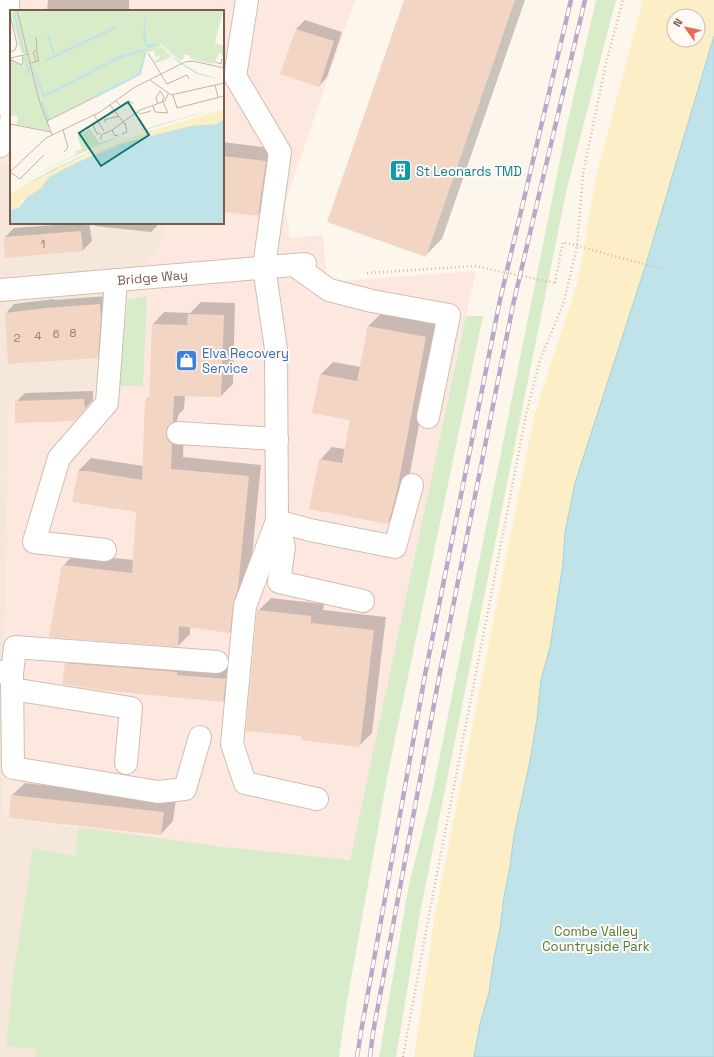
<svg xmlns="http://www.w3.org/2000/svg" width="714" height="1057" font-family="'Space Grotesk',sans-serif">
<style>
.residential{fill:#f5e8da}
.commercial{fill:#fde8e0}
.green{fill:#d8ecc9}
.sand{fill:#fcefc7;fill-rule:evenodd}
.water{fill:#bfe3e8;stroke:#a5d3da}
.shadow{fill:#0003}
.building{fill:#f3d5c3}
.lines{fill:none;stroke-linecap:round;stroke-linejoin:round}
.minor-casing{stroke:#d1beb0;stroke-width:24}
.path{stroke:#d9b8a5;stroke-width:2.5;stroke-dasharray:1 3;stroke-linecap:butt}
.minor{stroke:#fff;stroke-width:22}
.rail-casing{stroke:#b9a8c9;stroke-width:4.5}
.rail{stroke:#fffaf3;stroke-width:3;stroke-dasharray:9;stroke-linecap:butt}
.path-bridge{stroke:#d9b8a5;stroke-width:2.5;stroke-dasharray:1 3;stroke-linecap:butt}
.labels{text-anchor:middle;stroke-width:4;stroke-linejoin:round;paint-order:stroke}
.number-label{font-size:11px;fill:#987a6a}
.culture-label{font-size:13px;fill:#0d838f;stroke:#fffaf3;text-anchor:start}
.street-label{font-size:13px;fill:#7a5c4d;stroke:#fffaf3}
.shop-label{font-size:13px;fill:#366cbe;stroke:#fffaf3;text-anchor:start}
.park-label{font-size:13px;fill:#537a41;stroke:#fffaf3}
.inset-river{fill:none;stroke:#bfe3e8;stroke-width:2}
.inset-road{fill:none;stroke:#c5b3a7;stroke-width:1}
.view{fill:#0f766e;fill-opacity:0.15;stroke:#0f766e;stroke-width:2}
.inset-edge{fill:none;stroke:#7a5c4d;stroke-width:2}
</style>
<rect width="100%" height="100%" fill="#fdf6ec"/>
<path class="residential" d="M11,164V223H165L160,249L109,302L102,392L9,402L3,817L78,827L75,856L33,848L6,1046L36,1050L35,1057H0V165Z"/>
<path class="commercial" d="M0,0H355L285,203L290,238L323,235L327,282L476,271L350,860L225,847L3,818L9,402L102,391L109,302L160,249L165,223H223V11H11V164L0,165Z"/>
<path class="green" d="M596,0H616L567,188L420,913L396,1057H379L409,884L433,790L567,125Z
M147,296L143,386H115L128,300Z
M466,316H483L388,773L346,1007L339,1057H35L36,1050L6,1046L13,979L33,848L75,856L78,827L225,847L350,860Z"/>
<path class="sand" d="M643,0H714V1057H414L435,914L534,416L578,281L596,176ZM674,16H698V40H674Z"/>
<path class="water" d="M714,36V1057H474L480,1024L489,992L494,958L500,928L504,897L510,866L514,835L530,761L537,719L541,680L550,647L563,564L565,532L575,483L646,264Z"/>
<path class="shadow" d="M48,0H129V11H47Z
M405,0H525L442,239L426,255Z
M305,20L342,32L327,77L319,86L296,29Z
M223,142L278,149L271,203L258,215L223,211Z
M81,223H89L92,241L83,250L5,237L14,228Z
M95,223H160L151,232L95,226Z
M108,296L106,348L97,357L6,313L14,304L54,299V300Z
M201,302L235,303L233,384L221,396L185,395L184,409L179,414L177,420L179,427L184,432L183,457L261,465L250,576L241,620L230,632L190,627V634L178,646L63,566L74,554L134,560L137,511L74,501L79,470L91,458L144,466L146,400L150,396L153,324L164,312L190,313Z
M381,314L438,324L409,478L400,511L388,523L320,460L332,447L345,449L351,420L313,412L321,374L333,362L361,367L368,326Z
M93,391V400L83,411L16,402L25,393Z
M271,598L324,604L323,610L386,617L372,733L359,746L302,736L258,611Z
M79,651L238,667L236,689L223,701L66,664Z
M25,783L176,800L173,821L161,834L12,795Z"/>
<path class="building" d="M404,0H515L426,257L327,222Z
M296,29L334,41L319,87L280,74Z
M223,156L266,161L258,216L223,212Z
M81,231L83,251L5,258L4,237Z
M100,304L101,317L98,358L8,364L5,313L46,308Z
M188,314L224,315L221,397L174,396L173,422L168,426L166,433L167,439L172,444L171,469L249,476L238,588L233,605L230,633L179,626L178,647L49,637L62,565L132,573L136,512L72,502L78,471H87L142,480L145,399H149L152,324L187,325Z
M368,326L426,337L397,491L388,524L309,509L319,459L342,463L350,420L312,413L320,374L357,381Z
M84,399L85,410L74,421L15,423V401Z
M257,610L311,616V623L374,630L360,747L301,740V736L246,731Z
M65,663L177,672V675L226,679L223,702L99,690L62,684Z
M11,795L164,812L161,835L9,818Z"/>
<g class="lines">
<defs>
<g id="minor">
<path d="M8,0L11,113"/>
<path d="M247,0L235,76L280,152L264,267L276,349L277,521L310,530L395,547L412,485"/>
<path d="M0,146L7,135L11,121"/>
<path d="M294,265L329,290L372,301L449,315L428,417"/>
<path id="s1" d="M0,290L305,264"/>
<path d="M178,433L277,439"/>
<path d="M277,521L245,606L232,744L245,783L317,799"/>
<path d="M277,521L284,547L279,582L363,601"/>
<path d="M105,550L34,542L59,458L107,403L116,280"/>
<path d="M0,672L12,674L15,647L217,662"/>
<path d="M12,674L13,768L158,792L185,789L200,737"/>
<path d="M12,689L131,708L126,763"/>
</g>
</defs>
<use href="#minor" class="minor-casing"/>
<path class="path" d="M367,273L475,266
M555,283L563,242L662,269
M403,1057L429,915L526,415L540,360L564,302L577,246L583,173L606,63L623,0"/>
<use href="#minor" class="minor"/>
<defs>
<path id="rail" d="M357,1057L361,1032L425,675L500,300L571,0
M370,1057L373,1033L440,672L513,305L585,0"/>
</defs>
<use href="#rail" class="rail-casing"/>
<use href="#rail" class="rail"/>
<path class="path-bridge" d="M475,266L555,283"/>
</g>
<defs>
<symbol id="building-square" viewBox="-11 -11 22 22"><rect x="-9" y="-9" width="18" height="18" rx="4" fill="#0f9aa8" stroke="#fffaf3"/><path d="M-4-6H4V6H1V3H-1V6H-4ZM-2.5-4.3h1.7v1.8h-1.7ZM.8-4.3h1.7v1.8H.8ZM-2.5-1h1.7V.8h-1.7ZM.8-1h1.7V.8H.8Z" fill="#fff"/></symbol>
<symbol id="shop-square" viewBox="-11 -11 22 22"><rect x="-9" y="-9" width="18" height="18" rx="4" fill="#3f7fe0" stroke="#fffaf3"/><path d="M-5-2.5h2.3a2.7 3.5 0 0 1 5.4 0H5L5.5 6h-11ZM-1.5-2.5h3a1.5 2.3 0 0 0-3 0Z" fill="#fff"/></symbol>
</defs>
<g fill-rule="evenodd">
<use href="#building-square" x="388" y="158" width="25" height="25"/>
<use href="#shop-square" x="174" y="348" width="25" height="25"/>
</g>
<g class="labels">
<g class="number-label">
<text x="43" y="248">1</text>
<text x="73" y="337">8</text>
<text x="56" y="338">6</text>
<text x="38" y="340">4</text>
<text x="17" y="342">2</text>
</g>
<g class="culture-label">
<text x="416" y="176">St Leonards TMD</text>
</g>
<g class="street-label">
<text dy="5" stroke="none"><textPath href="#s1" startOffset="153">Bridge Way</textPath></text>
</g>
<g class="shop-label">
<text x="202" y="358">Elva Recovery<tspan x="202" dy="15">Service</tspan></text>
</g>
<g class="park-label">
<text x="596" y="936">Combe Valley<tspan x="596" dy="15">Countryside Park</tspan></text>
</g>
</g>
<g transform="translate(10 10)">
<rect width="214" height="214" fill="#fdf6ec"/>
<path d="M4,0H213L205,33L214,36V47L209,43L204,54L181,49L179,45H174L173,49L170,51L152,34L143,35L139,32L138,37L151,36L161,47L146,53L145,51L150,48V45L146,47L144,41L137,42L130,64L38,110L39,121L6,115L8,107L4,106L3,112L4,106H0V48L13,56V47L16,45L11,42L1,4ZM214,96L126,123L89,138L0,183L43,159L90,137L141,117ZM80,119L89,133L118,123L69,144L0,178L65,145L66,141L72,139L67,126Z" fill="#d8ecc9"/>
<path d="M214,99V136L12,189L11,198L0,202V184L58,153L115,129Z" fill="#fcefc7"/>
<path d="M135,2L136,33L153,35L164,48L188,63L214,70L187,64L165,50L152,35L138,38L133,30ZM214,109V214H0V200L9,198L16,188L31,178L39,167L68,152L113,133L181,116L207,114Z" fill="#bfe3e8"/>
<path class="inset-river" d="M4,3L14,43M38,25L44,44M15,47L19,64M36,50L107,17M25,63L34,86L110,47L135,40M85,87L130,64L135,43M32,92L39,110"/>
<path class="inset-road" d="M7,0L29,90L42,125M0,4L7,34L5,40L0,42M26,27L27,40M138,43L157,74L177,65L179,69M13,45L12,55L1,50V48L18,44M205,52L211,54L212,49L214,51M20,53L29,51L26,40L23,42L26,51M140,70L161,85L214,73M205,75L208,87M163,85L167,98L214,86M106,91L111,96L120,91L123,94M148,94L146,88L150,81L154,87L152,92M100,95L115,114M143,96L145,102L158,103L153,92M128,102L130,104L141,101M84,105L94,121M37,111L85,87M87,112L83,115L87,124L90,123M96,113L94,110L109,106M0,114L41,122M53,120L58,137L54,142M112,124L117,122L115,113M108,125L105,126L102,120L130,100L155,91L158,84M91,130V125L102,120M0,162L10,169L34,145M0,162L36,128L90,102L125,77L175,52L183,51L214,58"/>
<path class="view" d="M118,92L139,125L91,156L69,123Z"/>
<rect width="214" height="214" class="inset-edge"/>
</g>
<g transform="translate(686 28) rotate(303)"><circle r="19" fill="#fffaf3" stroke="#cabbb1"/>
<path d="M0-3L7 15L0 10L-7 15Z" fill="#e76f51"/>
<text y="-6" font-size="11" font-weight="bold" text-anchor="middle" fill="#7a5c4d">N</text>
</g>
</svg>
